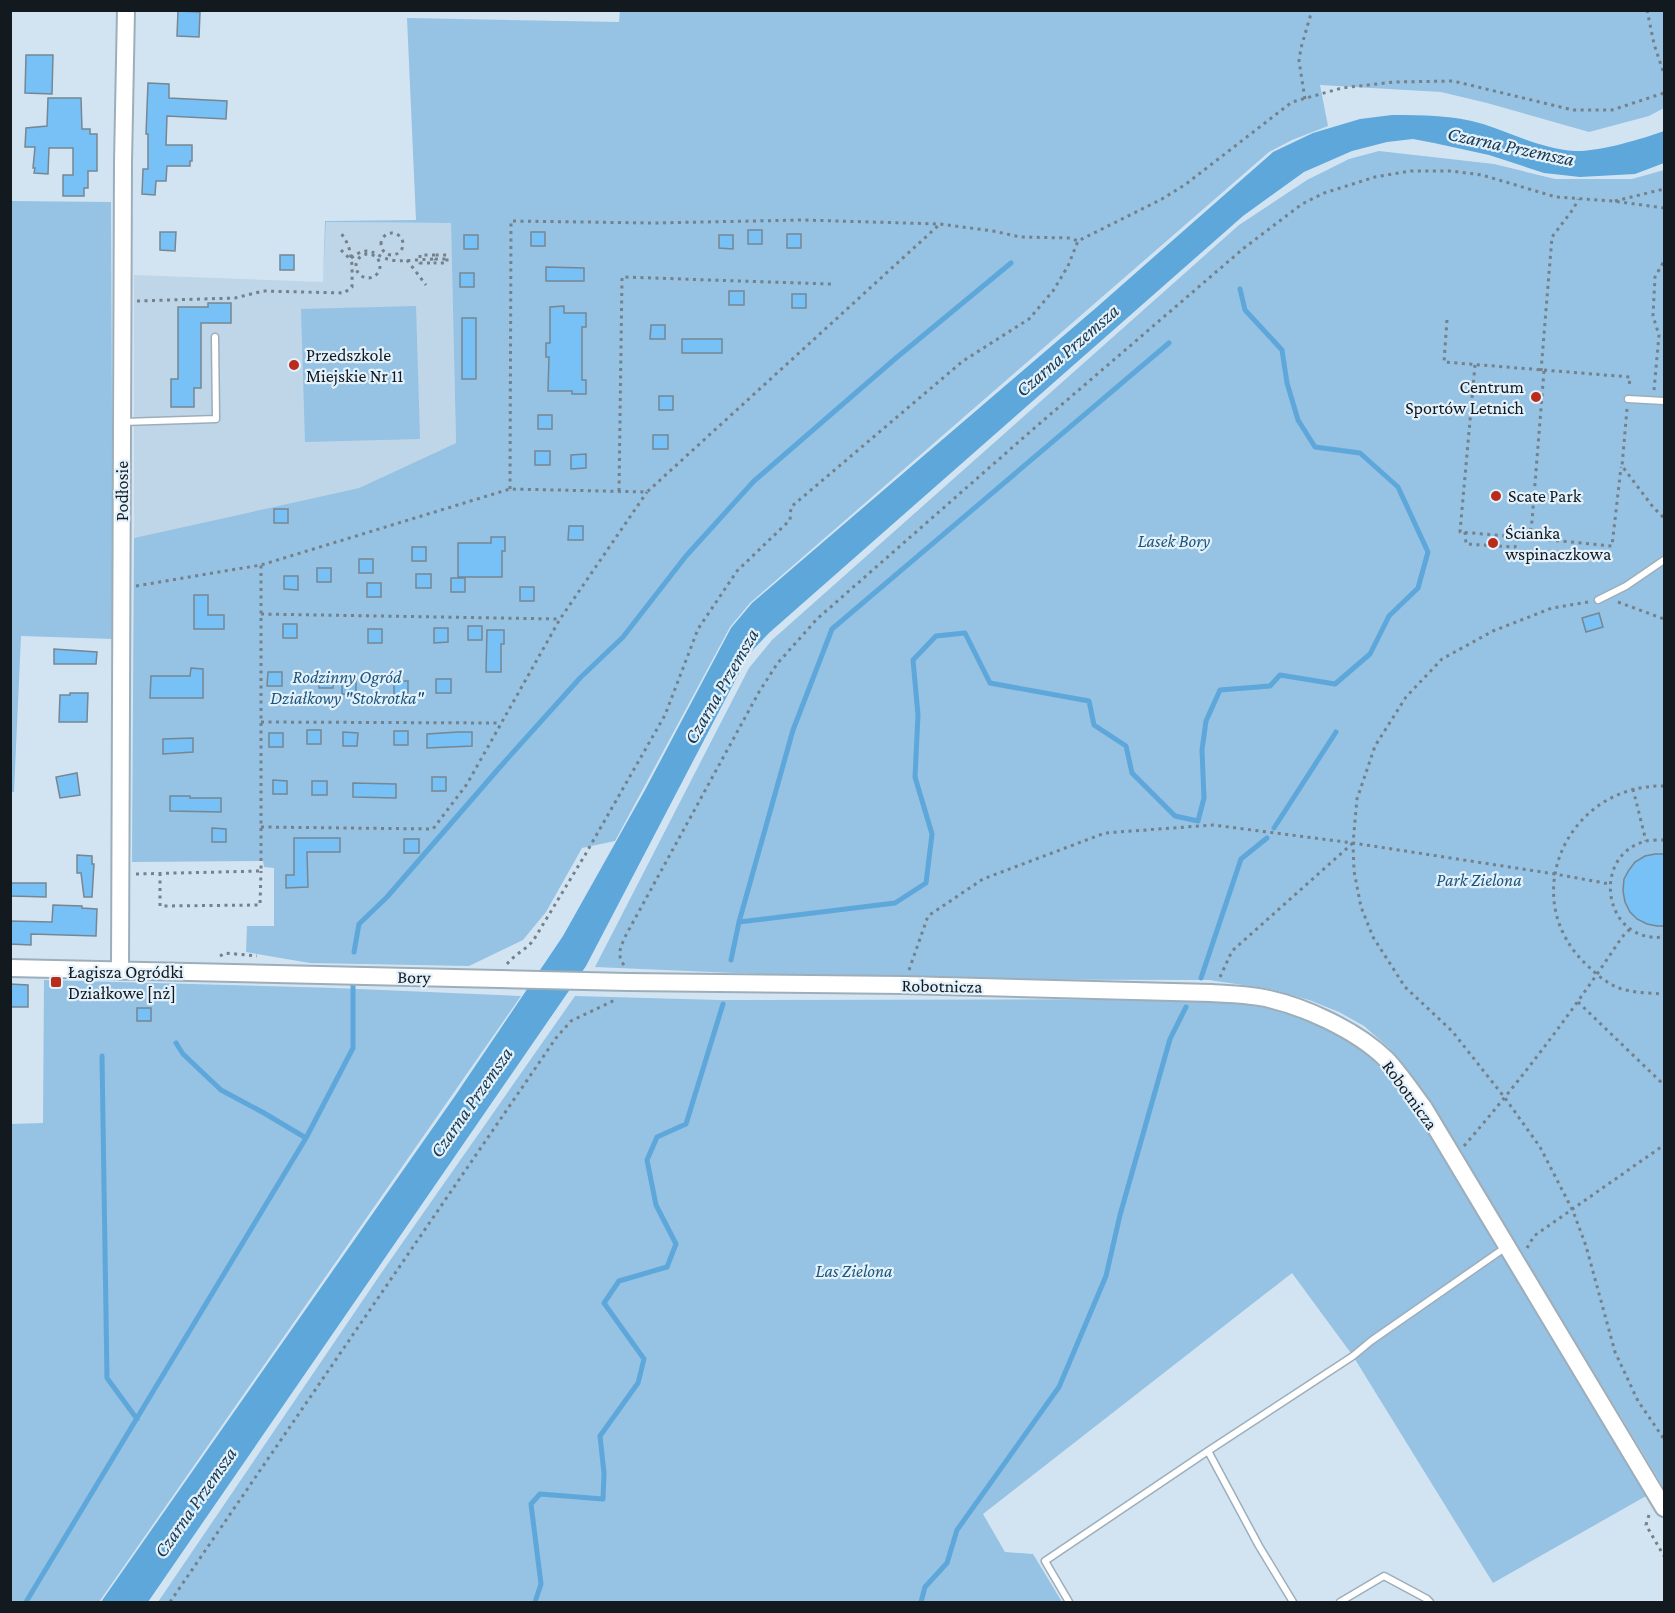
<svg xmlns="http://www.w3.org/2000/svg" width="1675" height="1613" font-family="'Crimson Pro',serif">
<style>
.built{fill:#bed6e8}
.green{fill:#96c2e3}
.water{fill:#5ea7db}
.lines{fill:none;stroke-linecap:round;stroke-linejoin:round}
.stream{stroke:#5ea7db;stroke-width:5}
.building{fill:#77c1f6;stroke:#768793;stroke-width:1.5}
.service-casing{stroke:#9daebb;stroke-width:9}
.tertiary-casing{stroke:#9daebb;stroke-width:20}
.path{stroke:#74818a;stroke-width:3;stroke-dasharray:3 4.5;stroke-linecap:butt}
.service{stroke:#fff;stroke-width:6}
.tertiary{stroke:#fff;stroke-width:16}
.poi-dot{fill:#b92c1a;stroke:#e2f1fc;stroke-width:2}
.labels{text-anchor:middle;stroke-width:4.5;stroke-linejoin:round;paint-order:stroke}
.poi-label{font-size:18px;fill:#131a1f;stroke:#e2f1fc;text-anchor:start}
.street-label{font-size:18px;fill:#131a1f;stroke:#e2f1fc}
.park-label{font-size:18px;font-style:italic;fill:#1e5578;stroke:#e2f1fc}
.water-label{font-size:20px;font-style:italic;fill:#19394f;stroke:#e2f1fc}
</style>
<rect width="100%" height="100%" fill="#d2e4f2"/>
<path class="built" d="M326,222L451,223L456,443L359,488L134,538V275L323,282Z"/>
<path class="green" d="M620,10L1664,11V108L1649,116L1589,132L1487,103L1441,92L1320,85L1328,126L1292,140L1269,152L750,603L730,627L615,841L582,848L546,912L523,940L469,966L310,963L246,952L247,926H274V868L264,867L263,861L132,862L134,538L359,488L456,443L451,223L326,222L323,282L325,221L416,220L407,18L619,22Z
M1379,151L1494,164L1555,179H1632L1664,170V1488L1425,1093L1388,1047L1364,1026L1339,1012L1309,1000L1270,989L1209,980L874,979L595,967L749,668L772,640L1239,225L1307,180L1349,159Z
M11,201L111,202L113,639L21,636L14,792H11Z
M416,306L420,439L305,442L301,309Z
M44,980L335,988L521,996L99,1602H11L10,1124L43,1123Z
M575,996L719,1000L1207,999C1271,1007 1329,1017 1377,1064C1389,1075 1400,1089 1412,1102L1646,1496L1493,1583L1353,1356L1292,1273L983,1514L1005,1552L1033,1554L1062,1602H158L382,1272Z"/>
<path class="water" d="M1392,115C1423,115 1453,115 1483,124C1514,134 1542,149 1575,151C1598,152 1642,139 1664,131V163L1635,174L1580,177L1544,173L1489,155L1434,143L1413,139L1387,142L1352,151L1304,172L1243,216L769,633L749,654L586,966L148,1602H101L455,1096L563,936L645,790L731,628L752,603L1097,307L1273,152L1313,133L1360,119Z"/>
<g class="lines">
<path class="stream" d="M1274,828L1336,732
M739,922L895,903L926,883L932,834L915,777L918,715L913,660L936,636L965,633L990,683L1089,701L1094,725L1126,746L1132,773L1175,816L1198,821L1204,798L1202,750L1206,721L1220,690L1270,686L1280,675L1335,684L1370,654L1389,616L1418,588L1428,552L1398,487L1360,453L1315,447L1298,420L1287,383L1282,350L1245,310L1240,289
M354,952L359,924L387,897L500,767L580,678L623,637L686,556L754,481L896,358L1011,263
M731,960L739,922L793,730L832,629L1169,343
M1201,978L1241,859L1267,838
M176,1043L183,1054L221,1090L264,1113L306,1138
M102,1056L107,1378L137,1419
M26,1602L306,1138L353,1048V986
M535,1602L541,1584L531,1504L540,1494L603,1499L604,1473L600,1436L638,1383L644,1359L604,1303L619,1281L667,1267L676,1244L656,1205L647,1160L657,1137L686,1124L723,1004
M921,1602L925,1587L947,1563L957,1530L1059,1387L1106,1276L1120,1215L1170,1039L1186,1007"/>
</g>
<path class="building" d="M178,11L200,12L199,37L177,36Z
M26,55H53L52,94L25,93Z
M148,83L169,84V98L227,101L226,119L167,116L166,145H192V161H190V166H167L166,181H156L155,195L142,194L143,169H148V134H146Z
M48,98H81L82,129H90V134H97V171H88V188H84V196H63V175H73V148H49L48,174L34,173L35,168H33L35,147H25L26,128L47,126Z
M748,230H762V244H748Z
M160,232H176L175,251L160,250Z
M531,232H545V246H531Z
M787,234H801V248H787Z
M464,235H478V249H464Z
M719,235H733V249L719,248Z
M280,255H294V270H280Z
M546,267L584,268V281H546Z
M460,273H474V287H460Z
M729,291H744V305H729Z
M792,294H806V308H792Z
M208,303H231V323H201V388H194V407H171V379H178V307H208Z
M564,306V313H586V327H582V380H586V394H572V391H548L549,357H546V343H550V307Z
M462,318H476V379H462Z
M651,325H665V339H650Z
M682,339H722V353H682Z
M659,396H673V410H659Z
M538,415H552V429H538Z
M653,435H668V449H653Z
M535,451H550V465H535Z
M586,454V468L571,469V455Z
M274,509H288V523H274Z
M569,526H583V540H568Z
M491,537H505V551H502V577H458V543H491Z
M412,547H426V561H412Z
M359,559H373V573H359Z
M317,568H331V582H317Z
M416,574H431V588H416Z
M284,576H298V590L284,589Z
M451,578H465V592H451Z
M367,583H381V597H367Z
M520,587H534V601H520Z
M194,595H208V615H224V629H194Z
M1599,613L1603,627L1586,632L1582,618Z
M283,624H297V638H283Z
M468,626H482V640H468Z
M434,628H448V642L434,643Z
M368,629H382V643H368Z
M487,630H504V644H501V672H486Z
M54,649L97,652L96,664H54Z
M191,668L203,669V698H150L151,676H190Z
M268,672H282V686H267Z
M319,674H333V688H319Z
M436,679H451V693H436Z
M342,680H356V694H342Z
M394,681H408V695H394Z
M70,693H88L87,722H59L60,695H70Z
M307,730H321V744H307Z
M394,731H408V745H394Z
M343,732L358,733L357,746H343Z
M458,732H472V746L427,748V734Z
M269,733H283V747H269Z
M193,738V752L163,754V739Z
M77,773L80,795L60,798L56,777Z
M432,777H446V791H432Z
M273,780L287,781V794H273Z
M312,781H327V795H312Z
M353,783L396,784V798L353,797Z
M170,796H190V798H221V812L170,811Z
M212,828L226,829V842H212Z
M294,838H340V852H307L308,887L286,888V875H294Z
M404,839H419V853H404Z
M1655,854H1665V926H1657L1647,924L1637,919L1630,912L1625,902L1623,891L1624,879L1629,870L1635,862L1645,856Z
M77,855L92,856V864H94L92,897H84L81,873H77Z
M10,883H46V897L10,896Z
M53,905L82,906V908L97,909L96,936L31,934V945L10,944V921L52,922Z
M10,984L28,985V1007H10Z
M137,1008H151V1021H137Z"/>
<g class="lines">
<defs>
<path id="service" d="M1628,399L1664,401
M123,422L216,419L215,337
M1598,600L1626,586L1664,560
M1208,1451L1259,1546L1293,1602
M1069,1602L1045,1561L1208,1451L1353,1356L1371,1341L1506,1247
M1340,1602L1384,1576L1427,1599L1430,1602"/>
<path id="tertiary" d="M10,968L628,982L904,985L1212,993C1227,994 1243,994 1259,997C1300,1004 1357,1030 1387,1060C1400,1074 1412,1092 1424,1108L1664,1508
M120,971L123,162L126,10"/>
</defs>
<use href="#service" class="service-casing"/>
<use href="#tertiary" class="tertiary-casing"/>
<path class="path" d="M1647,10L1654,44L1664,74
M1305,99L1299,61L1301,48L1312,10
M1615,201L1664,189
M381 244a11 11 0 1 1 22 0a11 11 0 1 1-22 0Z
M341,250L351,260
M356 266a12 12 0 1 1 24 0a12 12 0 1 1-24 0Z
M435,255H420V263H435
M351,258C371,243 373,256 391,260C400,262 425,259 435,259V263H447V255H435V259H447
M407,260L426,285
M137,301L235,298L263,291L344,293L352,287C352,266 354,249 340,232
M1447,320L1444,362L1630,377L1629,388
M1475,365L1460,532L1529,538
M1541,371L1552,237L1574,208L1578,199
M1544,371L1532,521L1529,538L1612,546L1621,467
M1654,390L1659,335L1653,316L1655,277L1664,261
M1627,409L1622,466L1653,507L1664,518
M510,489L511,221L654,223L803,220L940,224L993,231L1020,237L1070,238L1078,241
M619,491L622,277L831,284
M1465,532L1466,544L1515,547L1519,537
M136,586L261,565L510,489L647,492L940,224
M1588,602L1552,608L1493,631L1442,659L1406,697L1375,746L1357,799L1353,843L1354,871L1361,907L1373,937L1405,987L1452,1031L1505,1098L1540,1147L1573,1211L1586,1246L1615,1352L1638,1401L1664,1439
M1618,602L1664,619
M261,614L559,619
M261,722L501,723
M1664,786C1567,784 1514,900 1589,967C1597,975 1608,984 1619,988C1633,993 1650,993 1664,994
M1633,789L1646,841
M261,827L433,829L467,784L560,619L647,492
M1664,840C1659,840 1651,840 1646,841C1590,855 1603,944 1664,937
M160,873V906L260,905L261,871
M136,874L261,871V565
M220,956L225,953L257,956
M507,964C514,955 525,950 533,941L585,855L665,715L698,629L737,571L790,520L791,507L963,361L1029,319L1053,291L1068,266L1078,241L1162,199L1186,184L1292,102L1342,88L1394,82L1453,81L1573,110H1612L1664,93
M624,965C616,955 621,946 626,935L759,692L777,664L817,619L1031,431L1244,248L1302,204L1324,193L1375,177L1411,171H1451L1482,175L1556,197L1613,201L1664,208
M909,970L928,916L983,879L1105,833L1213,825L1353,843L1555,874L1610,884
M1220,977L1232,951L1353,843
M1578,1002L1664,1085
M1464,1146C1521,1080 1574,1010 1622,937L1630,929
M1527,1248L1534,1236L1664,1145
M1649,1515L1646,1525L1664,1556
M170,1602L556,1038L571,1021L617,999"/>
<use href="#service" class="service"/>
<use href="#tertiary" class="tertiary"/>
</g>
<g class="poi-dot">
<circle cx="294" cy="365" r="6"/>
<circle cx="1536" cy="397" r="6"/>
<circle cx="1496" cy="496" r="6"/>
<circle cx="1493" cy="543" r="6"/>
<rect x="50" y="976" width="12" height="12" rx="3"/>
</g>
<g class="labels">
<g class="poi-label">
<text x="306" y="361">Przedszkole<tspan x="306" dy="21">Miejskie Nr 11</tspan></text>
<text x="1524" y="393" text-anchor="end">Centrum<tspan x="1524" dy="21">Sportów Letnich</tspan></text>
<text x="1508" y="502">Scate Park</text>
<text x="1505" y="539">Ścianka<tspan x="1505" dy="21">wspinaczkowa</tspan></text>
<text x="68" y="978">Łagisza Ogródki<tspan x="68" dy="21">Działkowe [nż]</tspan></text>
</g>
<g class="street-label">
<text transform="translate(122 491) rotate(-90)" y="6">Podłosie</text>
<text transform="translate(414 977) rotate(1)" y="6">Bory</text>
<text transform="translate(942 986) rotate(1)" y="6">Robotnicza</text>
<text transform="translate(1410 1095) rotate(54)" y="6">Robotnicza</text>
</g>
<g class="park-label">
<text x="1174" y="547">Lasek Bory</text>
<text x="347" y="683">Rodzinny Ogród<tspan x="347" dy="21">Działkowy "Stokrotka"</tspan></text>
<text x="1479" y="886">Park Zielona</text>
<text x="854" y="1277">Las Zielona</text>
</g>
<g class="water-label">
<text transform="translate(1511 146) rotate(12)" y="7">Czarna Przemsza</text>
<text transform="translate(1067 350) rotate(-41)" y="7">Czarna Przemsza</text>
<text transform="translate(721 686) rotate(-60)" y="7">Czarna Przemsza</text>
<text transform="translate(471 1102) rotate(-55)" y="7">Czarna Przemsza</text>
<text transform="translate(195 1502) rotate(-55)" y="7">Czarna Przemsza</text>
</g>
</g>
<rect width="1675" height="1613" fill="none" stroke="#131a1f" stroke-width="24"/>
</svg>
